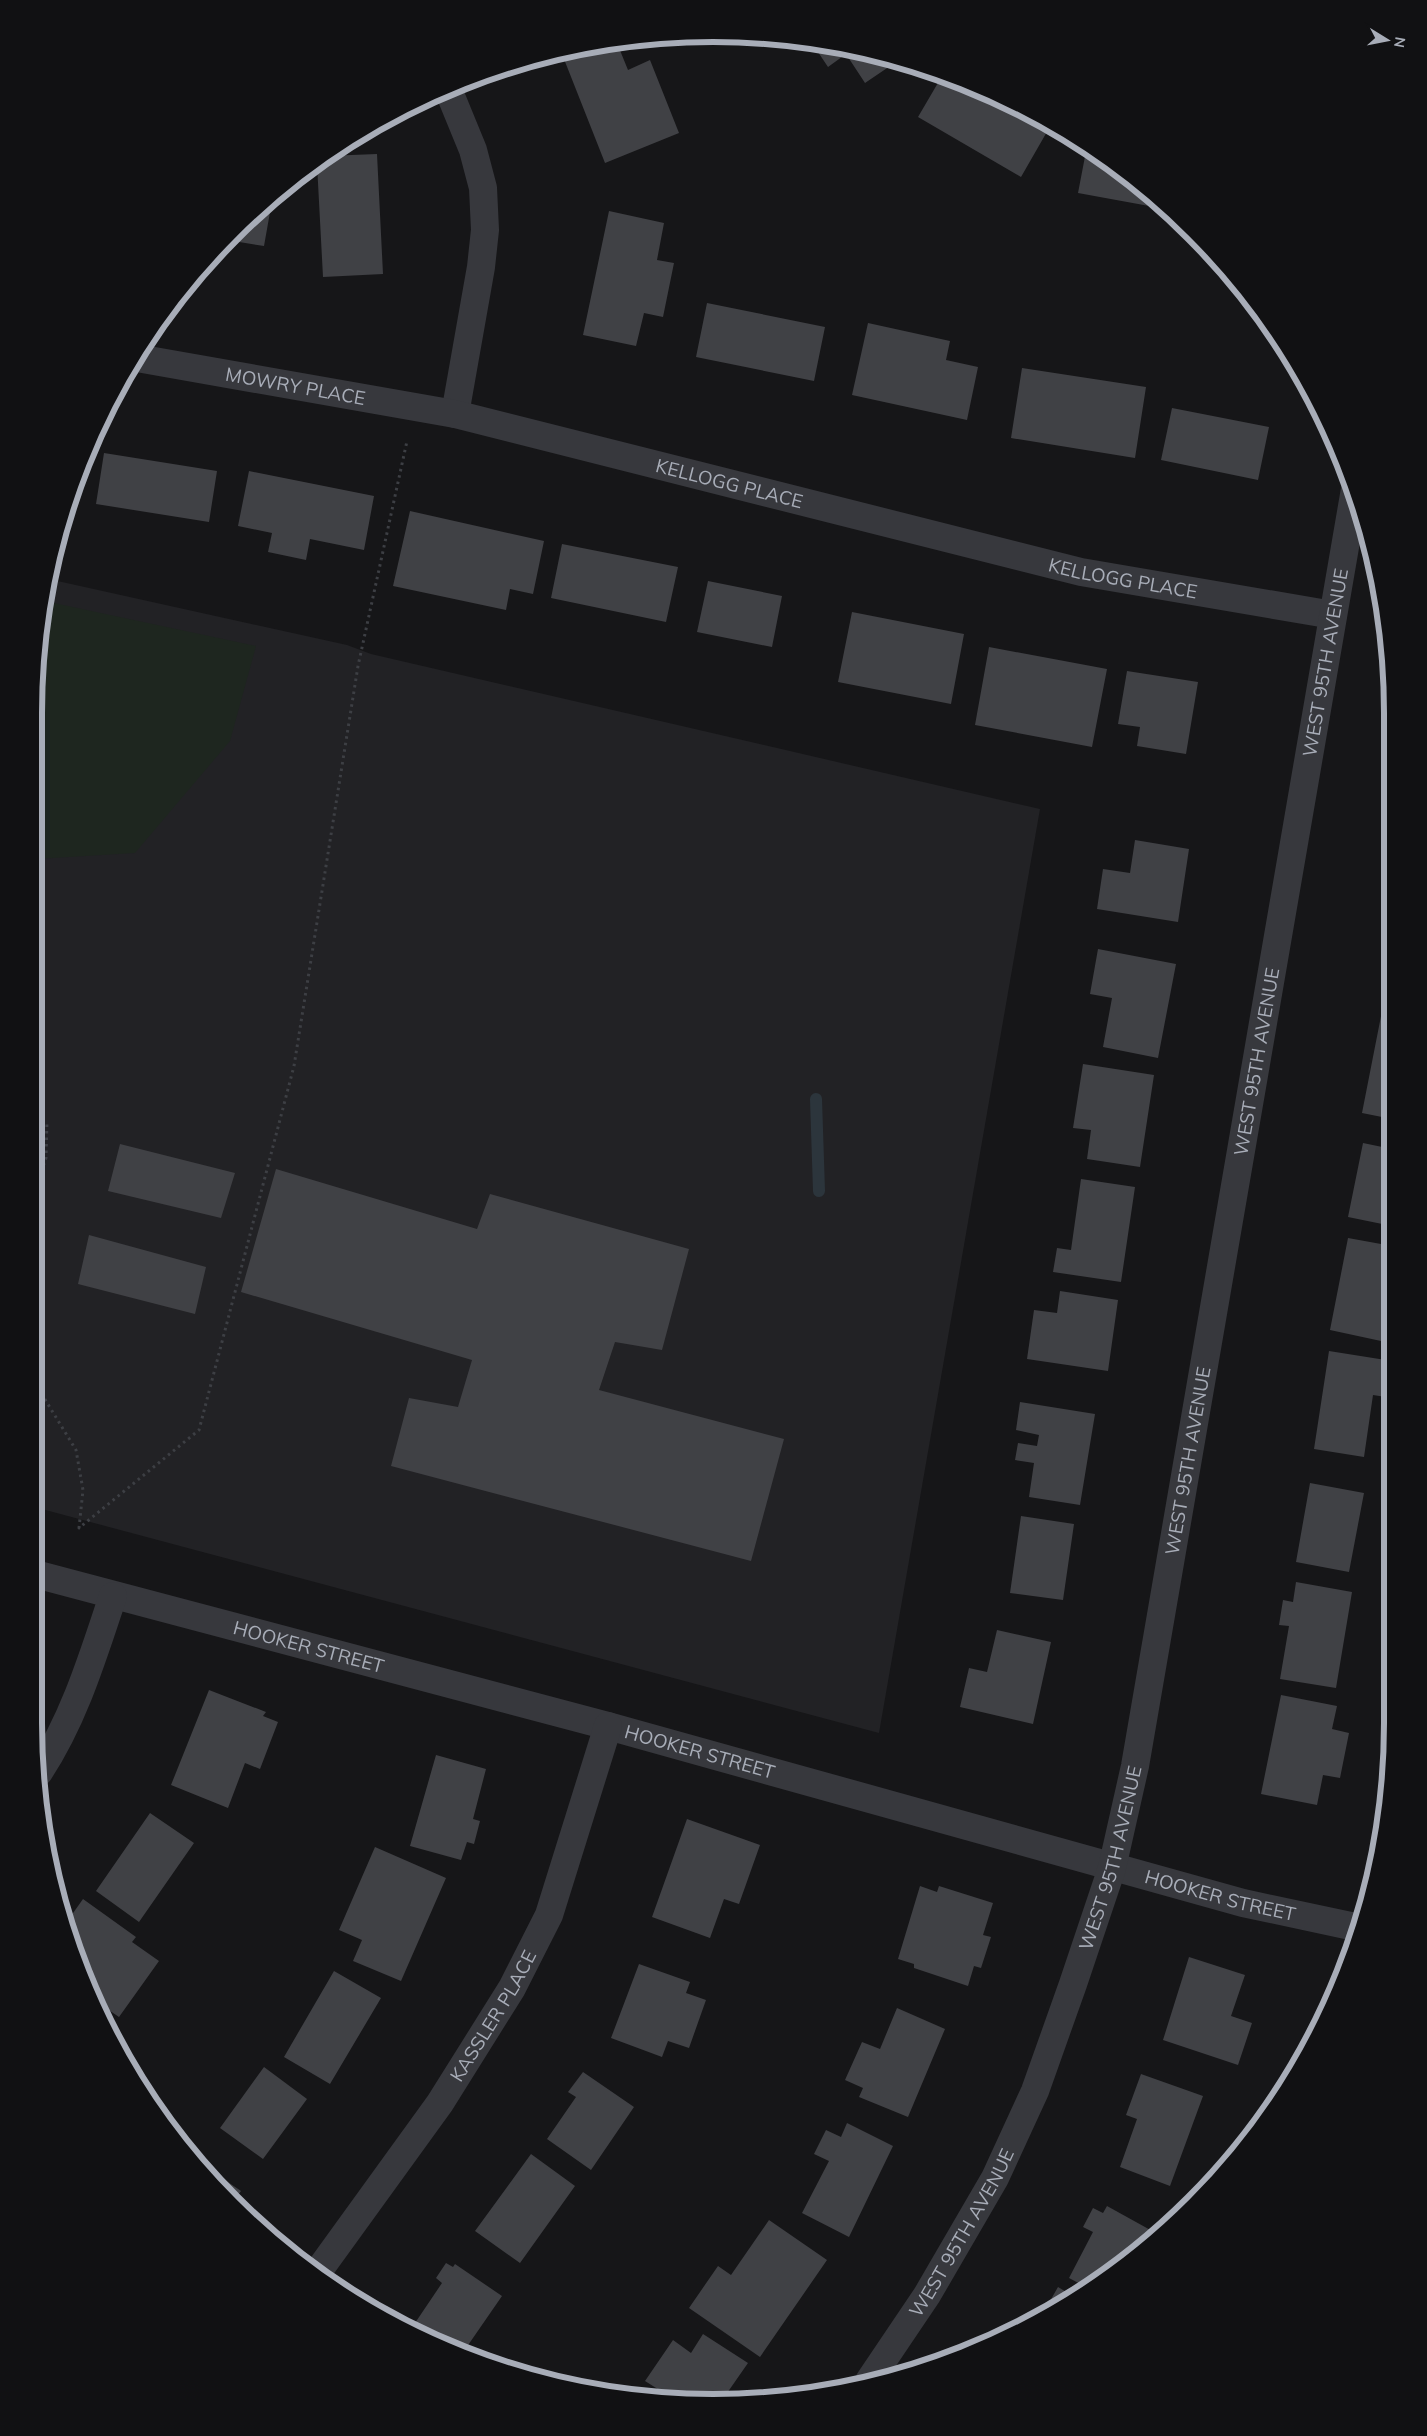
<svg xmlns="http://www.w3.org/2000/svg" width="1427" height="2436" font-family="Mulish,sans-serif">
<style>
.built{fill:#222225}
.green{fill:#1e261f}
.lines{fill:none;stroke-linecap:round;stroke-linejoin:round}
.stream{stroke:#2c353c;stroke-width:12}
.building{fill:#404145}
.path{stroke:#3d3f44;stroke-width:3;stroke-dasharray:2.5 4;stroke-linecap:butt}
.street{stroke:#37383d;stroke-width:28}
.labels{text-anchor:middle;stroke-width:4;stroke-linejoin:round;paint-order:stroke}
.street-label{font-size:19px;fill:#a8adb8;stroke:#111113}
.rim{fill:none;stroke:#a8adb8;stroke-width:6}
</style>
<rect width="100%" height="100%" fill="#161618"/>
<path class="built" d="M53,580L347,645L371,654L1040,809L879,1733L38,1508L35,669Z"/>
<path class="green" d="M49,602L256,646L230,741L135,853L36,859L35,669Z"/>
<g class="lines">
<path class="stream" d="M816,1099L819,1191"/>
</g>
<path class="building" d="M617,43L628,70L650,60L679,133L605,163L562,54L581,47Z
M812,43L846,47L896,62L865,83L846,54L828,67Z
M942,76L971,85L1048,130L1021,177L918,117Z
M1087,146L1091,148L1160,208L1078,193Z
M377,154L383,274L323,277L317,164L326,156Z
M272,201L264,246L227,240L233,233Z
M609,211L664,223L657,260L674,263L663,317L644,313L636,346L583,335Z
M707,303L825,327L814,381L696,357Z
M868,323L950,341L946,360L978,367L967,420L852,395Z
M1022,368L1146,387L1135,458L1011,438Z
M1172,408L1269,427L1258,480L1161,460Z
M104,453L217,471L209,522L96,504Z
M249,471L374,496L364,550L310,539L306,560L268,552L272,533L238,526Z
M410,511L544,541L533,594L510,589L506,610L393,586Z
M562,544L678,567L666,622L551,598Z
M708,581L782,596L772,647L697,632Z
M852,612L964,634L951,704L838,682Z
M989,647L1107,669L1092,747L975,725Z
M1127,671L1198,682L1186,754L1137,746L1140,727L1118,724Z
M1135,840L1189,849L1178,922L1097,909L1103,869L1130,873Z
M1391,938H1392V994L1382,992Z
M1098,949L1176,964L1158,1058L1103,1047L1112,998L1090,994Z
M1382,1011L1392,1013V1119L1362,1113Z
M1083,1064L1154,1075L1140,1167L1087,1159L1091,1130L1073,1128Z
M1363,1143L1392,1149V1226L1348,1217Z
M120,1144L235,1173L221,1218L108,1191Z
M276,1169L477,1229L490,1194L689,1249L662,1350L615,1342L599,1390L784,1439L751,1561L391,1466L409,1398L458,1407L472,1360L241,1292Z
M1081,1179L1135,1187L1121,1282L1053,1272L1057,1248L1071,1250Z
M89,1235L206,1267L195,1314L78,1284Z
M1348,1238L1392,1246V1289L1381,1341L1330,1330Z
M1060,1291L1118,1300L1108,1371L1027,1359L1034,1310L1057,1313Z
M1329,1351L1392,1361V1398L1373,1395L1364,1457L1314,1449Z
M1020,1402L1095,1414L1080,1505L1029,1497L1034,1463L1015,1460L1018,1443L1037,1446L1039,1435L1016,1430Z
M1310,1483L1364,1493L1349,1572L1296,1562Z
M1021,1516L1074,1524L1063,1600L1010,1593Z
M1296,1582L1352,1592L1336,1688L1280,1679L1289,1626L1279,1625L1283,1600L1293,1602Z
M997,1630L1051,1642L1033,1724L960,1707L969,1668L987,1672Z
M209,1690L266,1712L263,1716L278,1722L260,1769L245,1763L228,1808L171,1785Z
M1281,1695L1337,1706L1332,1729L1349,1733L1340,1778L1323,1775L1317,1805L1261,1794Z
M436,1755L486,1769L473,1819L480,1821L474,1844L467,1842L461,1860L410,1846Z
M150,1813L194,1843L139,1922L96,1891Z
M687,1819L760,1845L739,1904L724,1899L710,1938L652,1917Z
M375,1847L446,1878L401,1981L353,1961L362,1940L339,1930Z
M920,1886L937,1892L939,1886L993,1903L983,1935L991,1937L981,1968L974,1966L968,1986L914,1968V1964L898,1959Z
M83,1899L136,1937L132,1942L159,1961L119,2017L94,2000L70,1941L66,1923Z
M1189,1957L1245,1975L1231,2016L1252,2023L1238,2065L1163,2040Z
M639,1964L690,1982L686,1993L706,2000L689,2048L668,2041L662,2057L611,2038Z
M334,1971L381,1998L330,2084L284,2057Z
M897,2008L945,2029L908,2117L859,2097L863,2088L845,2080L862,2042L880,2049Z
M264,2067L307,2099L263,2159L220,2128Z
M583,2072L634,2107L591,2170L547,2139L576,2097L568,2092Z
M1141,2074L1203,2096L1170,2186L1120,2167L1137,2119L1126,2115Z
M847,2123L893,2146L849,2237L802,2213L829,2161L814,2154L826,2130L841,2137Z
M531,2154L575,2186L520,2263L475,2231Z
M197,2161L241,2191L232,2203L197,2162Z
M1107,2206L1154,2232L1147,2245L1127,2262L1086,2287L1069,2278L1093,2232L1083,2227L1093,2208L1103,2213Z
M769,2220L827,2260L760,2357L689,2308L718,2266L731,2275Z
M446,2263L453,2267L455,2264L502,2296L464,2351L413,2326L442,2283L436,2278Z
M1058,2287L1073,2296L1042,2315Z
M703,2334L748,2363L725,2396L732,2401L713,2402L661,2397L664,2393L645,2381L673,2340L691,2353Z"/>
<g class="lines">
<path class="path" d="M37,1184L46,1158L47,1121
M38,1388L76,1450L83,1490L79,1528L199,1430L294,1066L358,666L407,441"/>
<g class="street">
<path d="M448,89L473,150L483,188L485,230L481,267L455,414"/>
<path id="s1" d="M137,358L455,414L1081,572L1333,615"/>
<path id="s2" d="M39,1575L608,1726L1243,1903L1360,1928"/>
<path d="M39,1772C74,1719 93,1656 113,1596"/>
<path id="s3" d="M317,2273L440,2103L512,1988L549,1915L608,1726"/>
<path id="s4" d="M869,2381L927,2295L995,2178L1035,2091L1073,1984L1112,1868L1135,1766L1355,489"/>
</g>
</g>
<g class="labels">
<g class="street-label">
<text dy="7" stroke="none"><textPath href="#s1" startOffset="161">MOWRY PLACE</textPath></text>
<text dy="7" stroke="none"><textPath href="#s1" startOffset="606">KELLOGG PLACE</textPath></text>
<text dy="7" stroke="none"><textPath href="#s1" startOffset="1011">KELLOGG PLACE</textPath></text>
<text dy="7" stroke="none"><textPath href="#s4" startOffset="1795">WEST 95TH AVENUE</textPath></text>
<text dy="7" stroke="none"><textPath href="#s4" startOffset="1390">WEST 95TH AVENUE</textPath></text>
<text dy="7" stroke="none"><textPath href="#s4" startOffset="985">WEST 95TH AVENUE</textPath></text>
<text dy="7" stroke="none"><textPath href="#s2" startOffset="279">HOOKER STREET</textPath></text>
<text dy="7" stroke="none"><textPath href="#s2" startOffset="684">HOOKER STREET</textPath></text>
<text dy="7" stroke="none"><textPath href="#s4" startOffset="580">WEST 95TH AVENUE</textPath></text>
<text dy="7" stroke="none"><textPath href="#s2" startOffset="1224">HOOKER STREET</textPath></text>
<text dy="7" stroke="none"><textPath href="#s3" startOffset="312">KASSLER PLACE</textPath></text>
<text dy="7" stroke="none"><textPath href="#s4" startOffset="175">WEST 95TH AVENUE</textPath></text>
</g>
</g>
<path d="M0 0H1427V2436H0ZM713 42H713A671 671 0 0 1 1384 713V1723A671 671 0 0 1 713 2394H713A671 671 0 0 1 42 1723V713A671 671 0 0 1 713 42Z" fill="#111113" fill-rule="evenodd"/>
<path class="rim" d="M713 42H713A671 671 0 0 1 1384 713V1723A671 671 0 0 1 713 2394H713A671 671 0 0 1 42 1723V713A671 671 0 0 1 713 42Z"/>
<g transform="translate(1387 40) rotate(100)" stroke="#111113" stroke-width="4" paint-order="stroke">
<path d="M0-4L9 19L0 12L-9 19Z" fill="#a8adb8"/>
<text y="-8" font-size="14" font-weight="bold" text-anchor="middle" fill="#a8adb8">N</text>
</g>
</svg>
